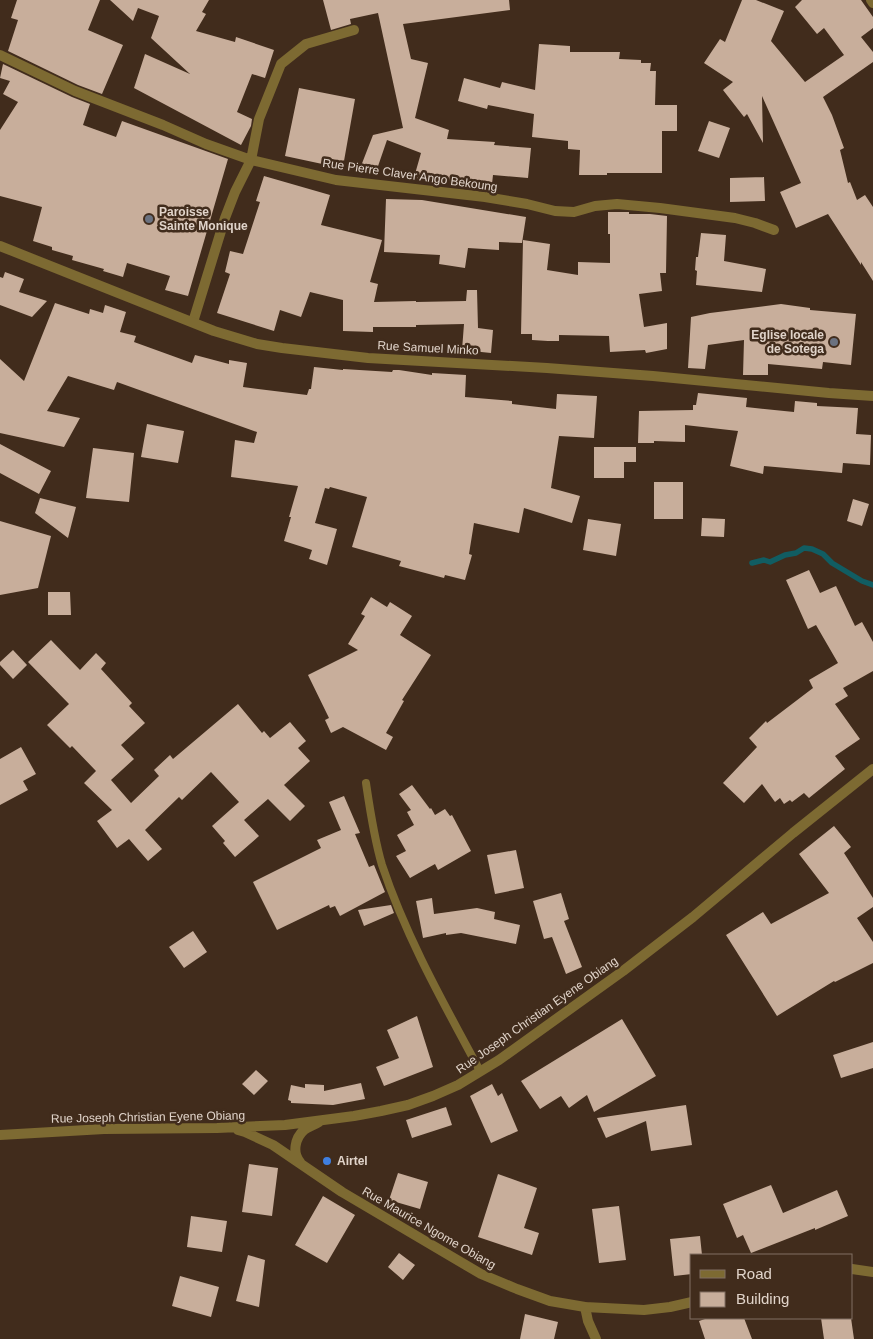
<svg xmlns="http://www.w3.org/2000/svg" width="873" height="1339" font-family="Helvetica,sans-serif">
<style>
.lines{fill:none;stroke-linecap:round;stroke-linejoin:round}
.stream{stroke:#115d62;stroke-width:5.5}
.building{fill:#c8ae9b}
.service{stroke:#7d6a32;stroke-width:8}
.minor{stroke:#7d6a32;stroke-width:10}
.tertiary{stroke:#7d6a32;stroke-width:10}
.worship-dot{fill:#6b7280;stroke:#412c1c;stroke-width:2}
.shop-dot{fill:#3f7fe0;stroke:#412c1c;stroke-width:2}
.labels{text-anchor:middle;stroke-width:5;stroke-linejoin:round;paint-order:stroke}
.street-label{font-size:12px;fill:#e1d4ca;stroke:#412c1c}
.poi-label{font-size:12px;font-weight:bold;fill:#e1d4ca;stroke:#412c1c;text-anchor:start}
</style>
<rect width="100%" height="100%" fill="#412c1c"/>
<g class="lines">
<path class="stream" d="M752,563L764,560L770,562L785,555L796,553L804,548L812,549L823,554L832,563L862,581L873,585"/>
</g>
<path class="building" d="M17,0H100L88,30L123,45L102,94L78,85L8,51L18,20L11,18Z
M110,0H209L202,12L206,14L196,31L235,42L236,37L274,50L265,78L252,74L237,112L252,119L251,126L241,145L134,88L145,54L190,74L151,38L159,16L138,8L133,21Z
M323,0H509L510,10L403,24L411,59L428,63L415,118L449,130L447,139L495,142L494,145L531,148L528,178L493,175L492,184L417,180L418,175L415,174L421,153L387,140L376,172L361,166L373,135L403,128L378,13L350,19L351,24L331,30Z
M742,0H756L784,11L771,41L805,82L844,55L824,28L817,34L795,7L802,0H861L873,17V28L861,37L873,52V62L823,97L832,115L844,148L840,150L848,183L850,182L857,200L865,195L873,207V281L861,262V265L828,214L796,228L780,192L801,183L762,96L763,143L747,114L744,117L723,90L733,82L704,63L720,39L725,42Z
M539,44L570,46V52H620L619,59L641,60V63H651L650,71H656L655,105H677V131H662V173H607V175H579L580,150L568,149V141L532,137L534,114L488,105L487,109L458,101L464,78L500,88L502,82L535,90Z
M3,64L72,97L90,104L83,125L116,137L122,121L228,159L188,296L165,290L170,276L127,263L123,277L103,271L104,269L72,260L73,256L52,250V247L33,241L42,207L0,196V130L18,102L3,94L10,81L0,78Z
M299,88L355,99L344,161L343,160L341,168L285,156Z
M709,121L730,128L719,158L698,151Z
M264,176L330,195L321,225L382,240L370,282L378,284L374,302L416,301V302L466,301L467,290H477L478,328L493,330L491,353L462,350L464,324L416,325V327H373V332L343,331V300L310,292L301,317L280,310L274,331L217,313L230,274L225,272L230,251L243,254L260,202L256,201Z
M764,177L765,201L730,202V178Z
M386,199L422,200L526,217L522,243L499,242V250L468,248L465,268L439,264L440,255L384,252Z
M608,212H629V214H650L667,216L666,273H660L662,291L639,294L644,327L667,323V349L646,353L645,350L610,352L609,336L559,335V341H548L532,340V334H521L523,240L550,244L547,270L578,275V262L610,263V234H608Z
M701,233L726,235L724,261L766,269L762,292L696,285L697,271L695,270L696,257H698Z
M5,272L24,279L19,292L47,301L32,317L0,305V277L3,278Z
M55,303L89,314L90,309L103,313L105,305L126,312L120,332L136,336L134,342L192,363L195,355L229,364V360L247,363L243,387L307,395L309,389H311L314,367L343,370V369L392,372L393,370H399L432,375V373L466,375L465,397L512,401V404L556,409L557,394L597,396L594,438L559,436L551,488L580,496L572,523L524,508L519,533L474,523L469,554L472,555L465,580L445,575L444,578L399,566L401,561L352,547L367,497L330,487L329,489L325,488L315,523L337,529L327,565L309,559L312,550L284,541L291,517H289L298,486L231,477L235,440L254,443L257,432L117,382L114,390L68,376L47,411L80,418L64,447L0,433V359L24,381Z
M781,304L810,308V310L856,314L851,365L823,362L822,369L768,364V375H743L744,340L708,345L705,369L688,368L691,317L710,313Z
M698,393L747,398L746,407L794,412L795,401L817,403V406L858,408L856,434L871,435L870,465L843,463L842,473L764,466L763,474L730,466L738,431L685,425V442L654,441V443H638L639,411L693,410V405H696Z
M147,424L184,431L178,463L141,457Z
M0,444L51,471L39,494L0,473Z
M594,447H636V462H624V478H594Z
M93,448L134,453L129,502L86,498Z
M654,482H683V519H654Z
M40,498L76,507L68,538L35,513Z
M853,499L869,504L862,526L847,521Z
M702,518L725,519L724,537L701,536Z
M588,519L621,524L616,556L583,550Z
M0,521L51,536L38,588L0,595Z
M809,570L820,593L836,586L855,626L862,622L873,642V671L843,688L848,696L835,704L860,739L835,756L845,769L809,798L804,793L792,802L790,800L784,804L780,798L775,802L762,784L744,803L723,783L757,747L749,738L766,721L767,723L813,688L809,680L838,663L816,625L808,629L786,580Z
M48,592H70L71,615H48Z
M371,597L387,607L390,602L412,616L400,635L431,655L402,700L404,701L386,733L393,737L386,750L343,727L331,733L325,720L329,718L308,675L358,650L348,644L365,616L361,614Z
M51,640L80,670L96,653L106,663L101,669L132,703L129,706L145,723L121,745L134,759L111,780L131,803L159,776L154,770L170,755L173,759L238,704L262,733L264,731L270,738L290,722L306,741L298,748L310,761L284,785L305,806L290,821L268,799L244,820L259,836L235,857L223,843L225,841L212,826L239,802L211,772L182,800L179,797L145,830L162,849L148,861L129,839L117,848L97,821L112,810L84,783L96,771L72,746L70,748L47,725L69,704L28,662Z
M13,650L27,665L13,679L0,665V662Z
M21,747L36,774L23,781L28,790L0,805V759Z
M412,785L430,809L431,808L435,815L445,809L450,816L452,815L471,851L438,870L435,864L410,878L396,856L406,851L397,835L414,825L407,812L411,810L399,794Z
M344,796L360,833L355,834L369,867L374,865L385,892L340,916L335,906L330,908L329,905L277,930L253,882L321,848L317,840L341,830L329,802Z
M834,826L851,847L844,853L873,898V907L857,918L873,942V963L835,982L834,981L777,1016L726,935L763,912L771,924L829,893L799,854Z
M516,850L524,888L495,894L487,855Z
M561,893L569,919L564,921L582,967L566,974L552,937L544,939L533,901Z
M432,898L434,914L477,908L495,912L494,919L520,925L516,944L461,933L446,935V933L423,938L416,901Z
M391,905L394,913L364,926L358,910Z
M193,931L207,952L184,968L169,947Z
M417,1016L433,1067L384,1086L376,1067L399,1058L387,1030Z
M622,1019L656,1076L594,1112L587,1095L569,1108L561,1096L540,1109L521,1081Z
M873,1042V1068L841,1078L833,1055Z
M256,1070L268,1081L254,1095L242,1084Z
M361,1083L365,1099L333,1105L291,1103V1101L288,1100L291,1085L305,1088V1084L324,1085V1091Z
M492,1084L498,1096L502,1093L518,1131L491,1143L470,1096Z
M686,1105L692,1145L651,1151L646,1121L606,1138L597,1118Z
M446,1107L452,1125L412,1138L406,1120Z
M249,1164L278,1168L272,1216L242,1212Z
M398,1173L428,1182L420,1209L389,1200Z
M498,1174L537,1188L524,1228L539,1233L532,1255L478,1237Z
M771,1185L783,1213L837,1190L848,1216L815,1230V1228L751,1253L743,1235L737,1238L723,1204Z
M323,1196L355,1215L327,1263L295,1245Z
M619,1206L626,1260L599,1263L592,1209Z
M191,1216L227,1221L222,1252L187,1247Z
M700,1236L702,1255H692V1274L674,1276L670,1239Z
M399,1253L415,1265L403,1280L388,1267Z
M248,1255L265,1260L259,1307L236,1301Z
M180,1276L219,1287L211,1317L172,1306Z
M525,1314L558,1322L554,1339H520Z
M708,1318H744L752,1339H705L699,1321Z
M821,1318H851L854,1339H824Z"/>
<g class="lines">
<path class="service" d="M366,783C370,810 374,838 382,865C406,937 444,1004 480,1071"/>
<path class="minor" d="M871,0L873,3
M0,55L75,91L163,125L206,144L251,160L336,180L485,197L527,204L555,211L574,212L595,206L617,204L660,208L735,218L755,223L774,230
M193,322L225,218L235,192L251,160L259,119L281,64L306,44L354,30
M585,1307L588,1321L596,1339"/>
<path class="tertiary" d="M0,246L214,331L257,344L282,348L368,358L547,368L653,376L829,393L873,396
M238,1130L245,1132L273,1145L342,1192L481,1274L517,1289L550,1301L585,1307L644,1310L670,1307L692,1302
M0,1135L104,1129L217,1128L285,1125L354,1116L381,1111L408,1105L433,1096L458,1085L499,1060L623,971L693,917L793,833L873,769
M300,1162C292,1153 295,1138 304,1130C308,1127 314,1125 319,1122
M852,1269L873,1272"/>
</g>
<g class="worship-dot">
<circle cx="149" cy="219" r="5"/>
<circle cx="834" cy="342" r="5"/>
</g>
<circle class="shop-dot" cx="327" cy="1161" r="5"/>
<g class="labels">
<g class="street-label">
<text transform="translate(410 175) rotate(8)" y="4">Rue Pierre Claver Ango Bekoung</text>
<text transform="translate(428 348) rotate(3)" y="4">Rue Samuel Minko</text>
<text transform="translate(537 1015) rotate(-35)" y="4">Rue Joseph Christian Eyene Obiang</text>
<text transform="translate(148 1117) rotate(-1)" y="4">Rue Joseph Christian Eyene Obiang</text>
<text transform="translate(429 1228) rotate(30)" y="4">Rue Maurice Ngome Obiang</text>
</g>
<g class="poi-label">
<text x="159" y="216">Paroisse<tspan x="159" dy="14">Sainte Monique</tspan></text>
<text x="824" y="339" text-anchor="end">Eglise locale<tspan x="824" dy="14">de Sotega</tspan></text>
<text x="337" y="1165">Airtel</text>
</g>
</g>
<rect x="690" y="1254" width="162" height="65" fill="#412c1c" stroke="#816f62"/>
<rect x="700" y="1270" width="25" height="8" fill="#7d6a32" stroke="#816f62"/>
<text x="736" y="1279" font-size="15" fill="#e1d4ca">Road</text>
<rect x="700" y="1292" width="25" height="15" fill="#c8ae9b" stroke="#816f62"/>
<text x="736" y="1304" font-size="15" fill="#e1d4ca">Building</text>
</svg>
